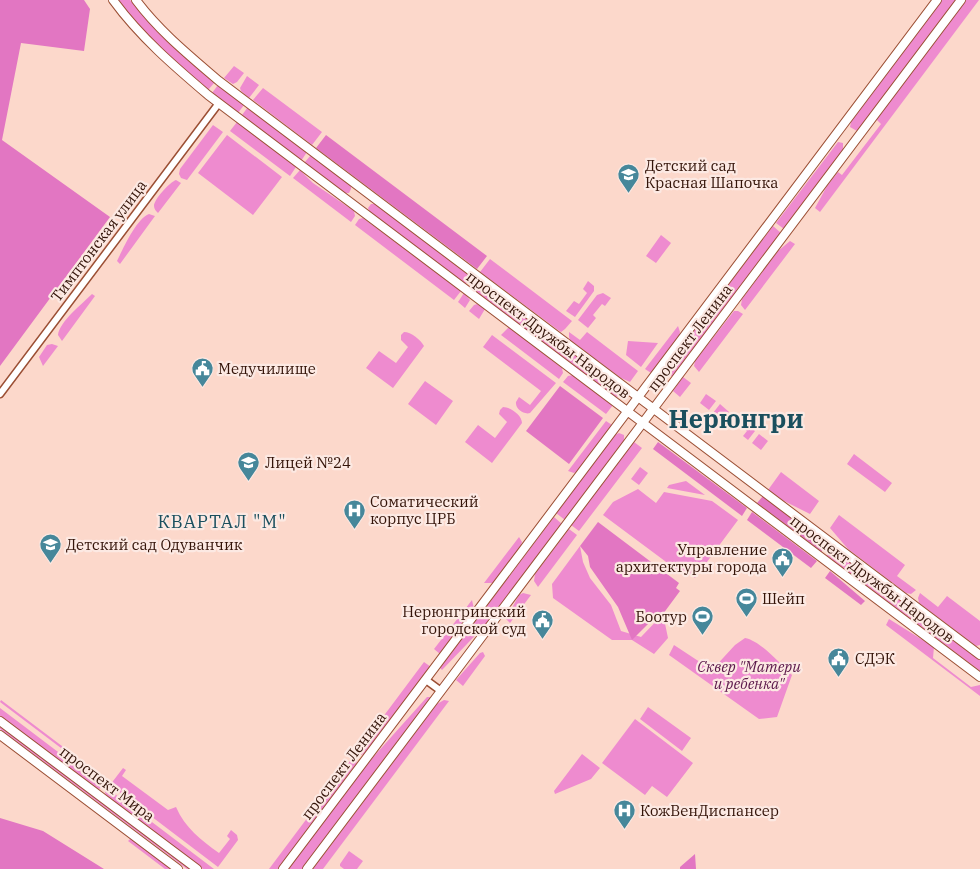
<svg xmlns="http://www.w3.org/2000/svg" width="980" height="869" font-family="'IBM Plex Serif',serif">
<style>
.green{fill:#ee8bcf}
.forest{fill:#e276c2}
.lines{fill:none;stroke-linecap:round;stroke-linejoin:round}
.minor-casing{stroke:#9b4f34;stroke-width:9}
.tertiary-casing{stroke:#9b4f34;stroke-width:10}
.minor{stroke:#fff;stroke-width:6}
.tertiary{stroke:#fff;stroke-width:8}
.labels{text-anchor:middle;stroke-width:4.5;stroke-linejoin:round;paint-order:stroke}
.poi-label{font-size:15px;fill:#341409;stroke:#fce9e3;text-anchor:start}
.street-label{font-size:15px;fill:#341409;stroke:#fce9e3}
.park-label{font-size:15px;font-style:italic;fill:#5c194b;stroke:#fce9e3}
.quarter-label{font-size:18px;letter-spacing:1px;fill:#1a4f5e;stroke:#fce9e3}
.town-label{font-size:25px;font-weight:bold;fill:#1a4f5e;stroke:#fce9e3}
</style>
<rect width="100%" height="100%" fill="#fcd8cb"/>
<path class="green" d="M118,0H130L178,51L215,82L208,90C176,62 144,34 118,0Z
M942,0H956L860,129L857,131L850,127L851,122Z
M966,0H979L820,212L815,208L827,186L838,172L842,175L881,124L876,119Z
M234,66L244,73L237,82L233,84L224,78Z
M247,76L259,85L249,98L241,91L240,88Z
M218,85L244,105L238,113L212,93Z
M263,88L322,132L312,145L253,100Z
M248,107L307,152L301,161L242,115Z
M237,122L296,167L290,176L230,131Z
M213,125L223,132L187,180L181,178L179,174L180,169Z
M227,135L282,177L253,215L198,173Z
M838,142L843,143V150L784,229L776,223Z
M311,155L351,186V189L349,193H344L304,163Z
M300,170L313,183L354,211L355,216L351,222L293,178Z
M176,180L181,183L158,213C156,211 154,209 154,206C154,199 170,182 176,180Z
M371,204H376L472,276L465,285L370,213L368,208Z
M149,214L155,216L120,264L117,261C123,249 136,219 149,214Z
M363,218L461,291L454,300L355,225L359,219Z
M773,226L781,233L674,376H667L665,369Z
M661,235L671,243L656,263L646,256Z
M790,241L795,244L745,310L741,305L742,299L778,251Z
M490,259L572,321L565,329L561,332L558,330L480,272Z
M475,279L620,388L621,394L618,397L614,396L469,287Z
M588,281L594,286V291L575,317L566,311L574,301L579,304L587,293L583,289Z
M464,293L470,300L465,308L458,302Z
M603,293L611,298L605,306L602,304L593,315L596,318L588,328L578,320L597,295Z
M92,294L95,296L62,341L58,335C59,322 83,303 92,294Z
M477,304L485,309L479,319L469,311L474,305Z
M734,311H738L743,314L699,372L694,366L695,361Z
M678,326L680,332L679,336L651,373L645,369Z
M509,327L562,368L563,373L559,379L501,335Z
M404,332C411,332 421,340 424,346L393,388L366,368L379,351L396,363L408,347L401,340V335Z
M569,332L580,340L587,332L638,371L630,382L621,378L570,340L569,337Z
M492,335L556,383L530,413C524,415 515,409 516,402L519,397L530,405L541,391L483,347Z
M628,341L658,343L641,367L626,355Z
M52,344L58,346L43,366L39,357L47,345Z
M573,375L613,405L606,414L563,382L568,376Z
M683,377L691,383L680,397L673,391Z
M425,381L453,401L436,425L408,404Z
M706,394L716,401L709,410L700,403Z
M720,404L729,412L726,415L722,412L718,417L713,413Z
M503,407C510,407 522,415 522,423L492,463L465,442L478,425L495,438L507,422L499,414L500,410Z
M606,421L612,425L578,471L574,473L568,471Z
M745,423L755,431L748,440L743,436L747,431L742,427Z
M619,433L624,435V442L565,520L556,513L615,435Z
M759,434L768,441L761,450L752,443Z
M634,442L642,448L579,531L571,525Z
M854,454L892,483L885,492L847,464Z
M640,467L648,473L639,485L631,479Z
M781,472L819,501L810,514L782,500L768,490Z
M686,481L705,495L667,488L669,485Z
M638,489L656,503L664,492L712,501L738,520L695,578L687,572L685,576L603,515L613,502Z
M839,515L905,565L897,576L916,590L911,594L906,593L848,549L830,528Z
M554,517L562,524L492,618L442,670L440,668Z
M569,529L577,535L538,587L534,581L535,574Z
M519,537L522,542L520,548L493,583H484Z
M826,544L980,660V671L827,556Z
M580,546L583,562L590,578L611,605L621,631L641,637L663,614L668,638L654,654L632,640H612L553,598L552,584Z
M523,593L531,595L510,623L506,619L519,595Z
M920,593L938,607L947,596L980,621V645L976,646L919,603L918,598Z
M472,600L474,609L440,654L434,649Z
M889,619L934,647L933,658L971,687L980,685V696L886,625Z
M745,638C761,641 780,664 792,675L777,717L759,719L669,655L674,645L712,670L735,645Z
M483,652L485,656L463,686L456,680L480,653Z
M424,662L431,667L366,753L361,755L356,753Z
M427,697H430V699L302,869H288L367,764Z
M1,700L107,780L106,782L0,702Z
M444,700L449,701L323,869H313L437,704Z
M648,707L691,738L682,751L640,719Z
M0,708L103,786L99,789L96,788L0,716Z
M635,719L693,763L667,797L652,786L645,795L602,763Z
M0,725L192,869H187L0,729Z
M582,754L600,768L591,779L555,794L554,791Z
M353,757L357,761L356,765L278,869H269Z
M123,768L126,770L122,776L168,810L176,807C185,828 201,840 219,853L230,839L227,836L231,830L237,835L238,840L218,867L110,785Z
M107,788L214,869H203L106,796L105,792Z
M131,838L172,869H165L128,841Z
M349,851L363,861L357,869H344L340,866V864Z"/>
<path class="forest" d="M0,0H84L90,9L84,51L21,43L2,140L110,217L0,366Z
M326,135L487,256L477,269L316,148Z
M560,386L603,418L569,464L526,431Z
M658,442L747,508L742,516L653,449Z
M763,496L821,540L822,552L757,503Z
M752,512L817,561L811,568L747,520Z
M598,522L679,583L676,588L680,591L663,614L654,618L632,640L618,607L590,567L588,556L580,546Z
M830,571L865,601L861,605L825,578Z
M0,818L43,831L104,869H0Z
M695,854L696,869H680V867Z"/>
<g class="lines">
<defs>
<path id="minor" d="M0,394L219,103
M426,680L441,691"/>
<path id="tertiary" d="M113,0C140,37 174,66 208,95L980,677
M136,0C159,31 190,56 219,81L980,655
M0,721L197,869
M0,735L178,869
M283,869L937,0
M307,869L961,0"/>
</defs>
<use href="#minor" class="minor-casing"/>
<use href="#tertiary" class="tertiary-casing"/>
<use href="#minor" class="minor"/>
<use href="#tertiary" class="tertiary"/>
</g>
<defs>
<symbol id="school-pin" viewBox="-11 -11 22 30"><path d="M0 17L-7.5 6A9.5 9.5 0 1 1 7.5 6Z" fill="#46879a" stroke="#fce9e3"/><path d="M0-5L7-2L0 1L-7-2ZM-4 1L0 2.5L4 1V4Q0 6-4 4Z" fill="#fff"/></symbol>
<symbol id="civic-pin" viewBox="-11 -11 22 30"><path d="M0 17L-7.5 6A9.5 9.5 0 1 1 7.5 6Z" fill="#46879a" stroke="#fce9e3"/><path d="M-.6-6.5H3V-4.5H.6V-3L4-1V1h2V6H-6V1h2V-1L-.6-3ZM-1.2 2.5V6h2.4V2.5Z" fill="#fff"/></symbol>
<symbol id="hospital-pin" viewBox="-11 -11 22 30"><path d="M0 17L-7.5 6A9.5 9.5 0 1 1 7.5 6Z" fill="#46879a" stroke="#fce9e3"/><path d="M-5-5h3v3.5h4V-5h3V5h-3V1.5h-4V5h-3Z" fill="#fff"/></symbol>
<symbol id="stadium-pin" viewBox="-11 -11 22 30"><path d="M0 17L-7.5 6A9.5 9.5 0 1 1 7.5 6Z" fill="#46879a" stroke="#fce9e3"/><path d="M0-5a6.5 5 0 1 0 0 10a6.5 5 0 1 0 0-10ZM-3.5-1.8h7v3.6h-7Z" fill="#fff"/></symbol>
</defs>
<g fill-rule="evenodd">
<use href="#school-pin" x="616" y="162" width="25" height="34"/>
<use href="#civic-pin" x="190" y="356" width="25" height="34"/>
<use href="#school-pin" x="236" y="450" width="25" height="34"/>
<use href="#hospital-pin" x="342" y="498" width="25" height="34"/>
<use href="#school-pin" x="38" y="532" width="25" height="34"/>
<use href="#civic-pin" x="770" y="546" width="25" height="34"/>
<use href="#stadium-pin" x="734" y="586" width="25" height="34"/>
<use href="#stadium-pin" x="690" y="604" width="25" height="34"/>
<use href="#civic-pin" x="530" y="608" width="25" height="34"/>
<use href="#civic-pin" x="826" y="646" width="25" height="34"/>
<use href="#hospital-pin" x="612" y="798" width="25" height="34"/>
</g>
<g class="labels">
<g class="poi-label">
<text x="645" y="171">Детский сад<tspan x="645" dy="17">Красная Шапочка</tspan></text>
<text x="218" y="374">Медучилище</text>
<text x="265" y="468">Лицей №24</text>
<text x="370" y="507">Соматический<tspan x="370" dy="17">корпус ЦРБ</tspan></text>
<text x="66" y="550">Детский сад Одуванчик</text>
<text x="767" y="555" text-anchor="end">Управление<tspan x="767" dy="17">архитектуры города</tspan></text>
<text x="762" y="604">Шейп</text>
<text x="526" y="617" text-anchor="end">Нерюнгринский<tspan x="526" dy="17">городской суд</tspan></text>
<text x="687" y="622" text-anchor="end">Боотур</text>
<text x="855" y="664">СДЭК</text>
<text x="640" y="816">КожВенДиспансер</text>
</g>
<g class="street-label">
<text transform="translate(99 241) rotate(-53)" y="5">Тимптонская улица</text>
<text transform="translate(548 335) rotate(37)" y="5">проспект Дружбы Народов</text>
<text transform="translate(690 338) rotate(-53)" y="5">проспект Ленина</text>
<text transform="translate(872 579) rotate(37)" y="5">проспект Дружбы Народов</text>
<text transform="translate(344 766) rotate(-53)" y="5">проспект Ленина</text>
<text transform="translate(107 784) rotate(37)" y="5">проспект Мира</text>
</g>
<g class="park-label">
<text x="749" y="672">Сквер "Матери<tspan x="749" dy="17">и ребенка"</tspan></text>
</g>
<g class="quarter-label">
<text x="222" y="528">КВАРТАЛ "М"</text>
</g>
<g class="town-label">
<text x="736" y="428">Нерюнгри</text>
</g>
</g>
</svg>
